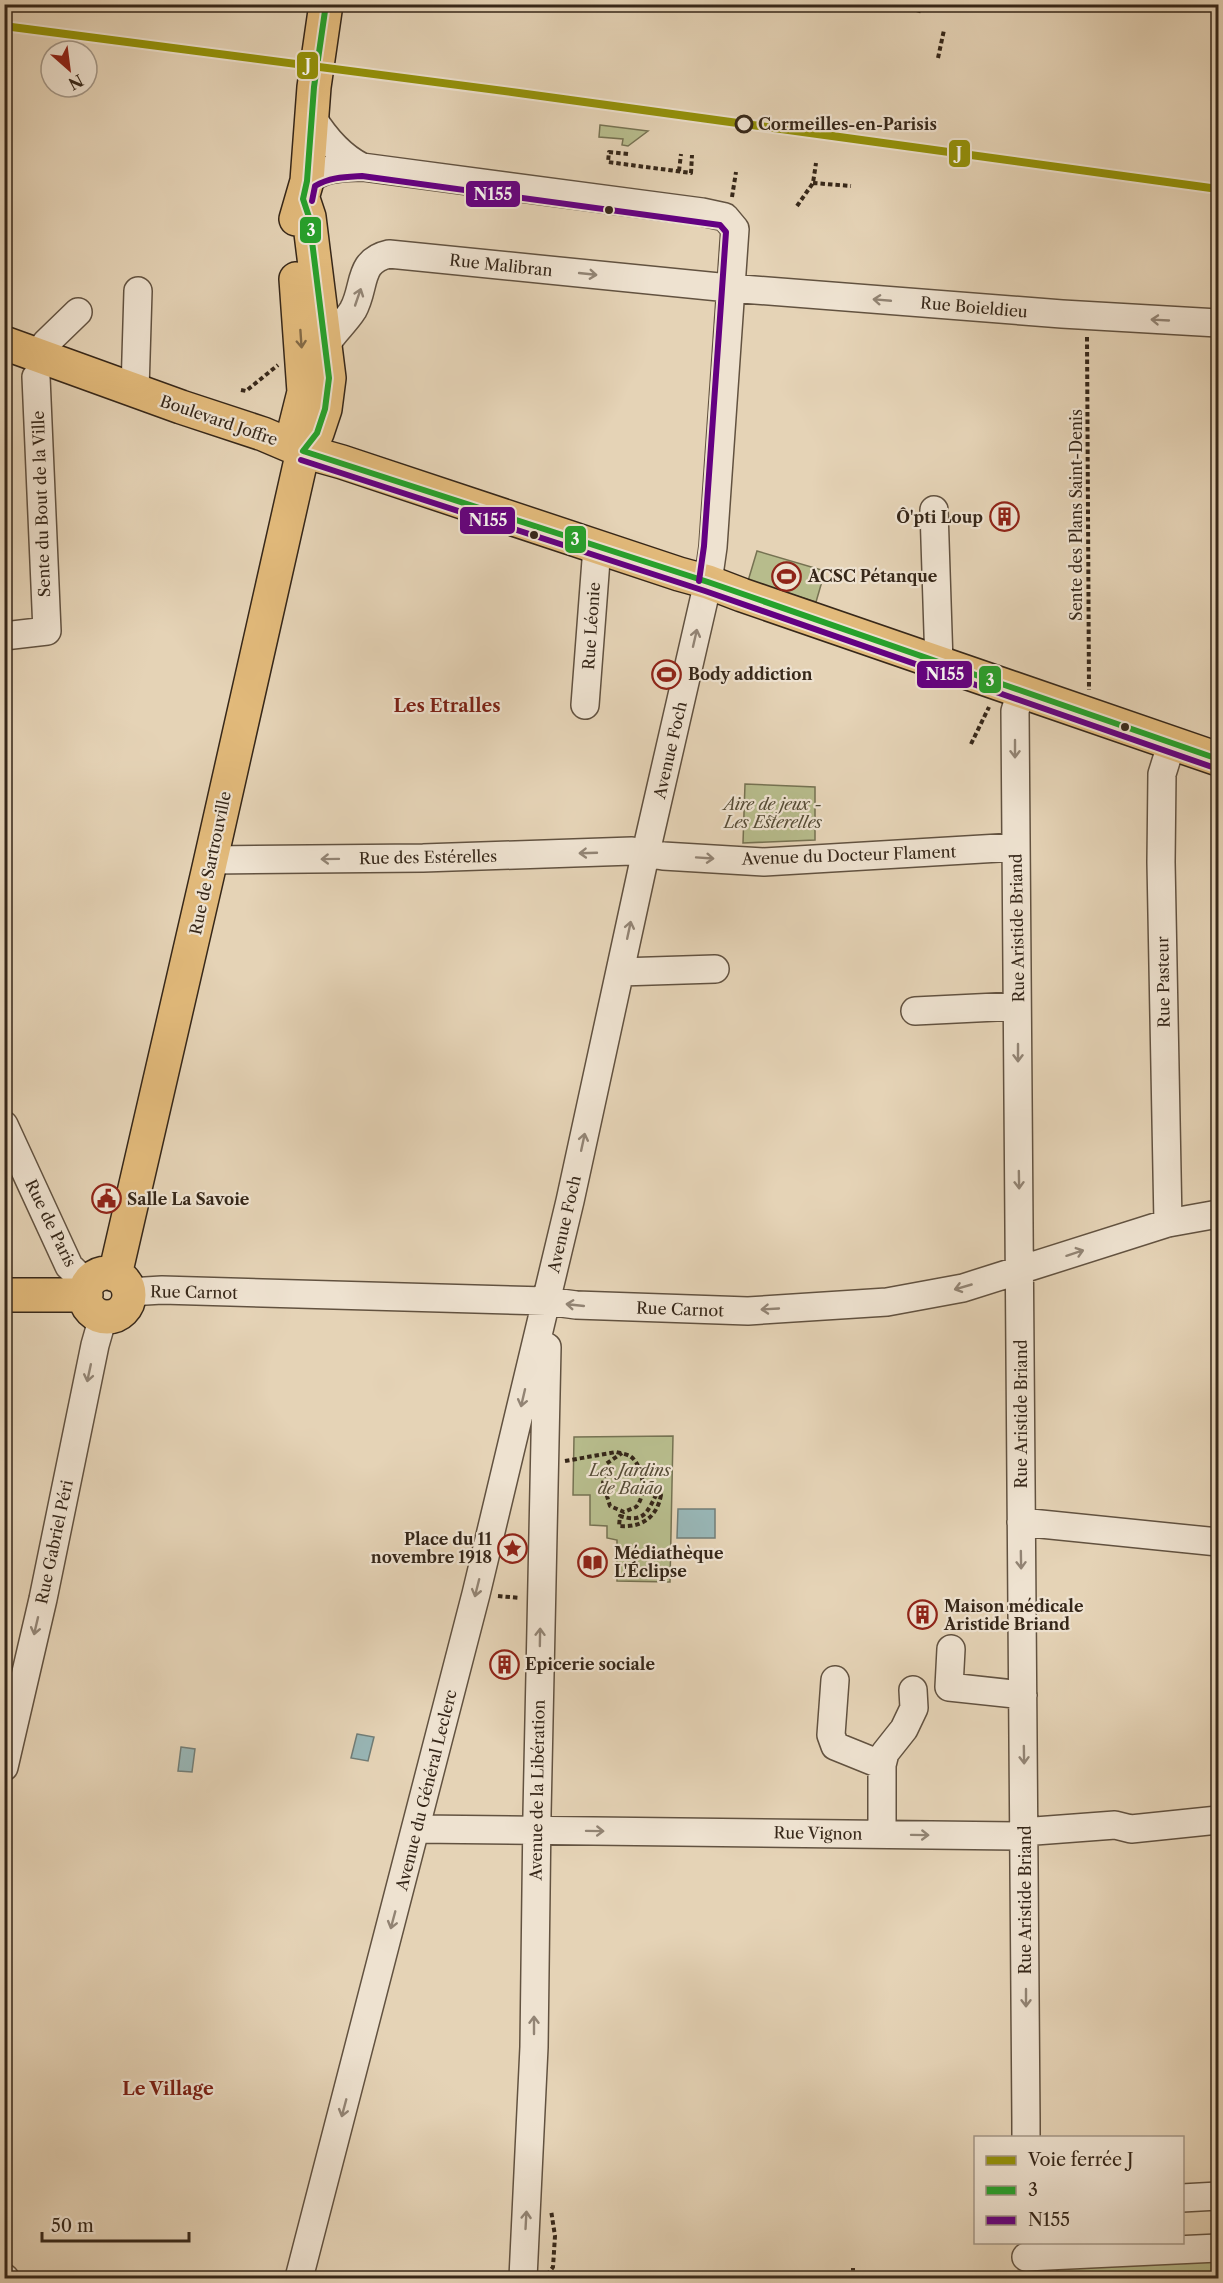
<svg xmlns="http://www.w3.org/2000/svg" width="1223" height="2283" font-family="'Libre Caslon Text',serif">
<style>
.green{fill:#b7bc8c;stroke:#767252;stroke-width:1.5}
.water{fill:#98b6b6;stroke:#717d77;stroke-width:1.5}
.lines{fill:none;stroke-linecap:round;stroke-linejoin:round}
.minor-casing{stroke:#625240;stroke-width:30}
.major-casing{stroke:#362719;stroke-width:36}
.path{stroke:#362719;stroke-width:4;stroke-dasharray:4.5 3;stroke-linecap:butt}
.minor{stroke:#eee2d0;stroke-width:27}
.major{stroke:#e2ba7b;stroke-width:33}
.bus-1-casing{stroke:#eee2d0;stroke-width:10}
.bus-2-casing{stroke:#eee2d0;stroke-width:10}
.bus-1{stroke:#26a22c;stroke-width:6}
.bus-2{stroke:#640082;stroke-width:6}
.rail-1-casing{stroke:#eee2d0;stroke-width:12}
.rail-1{stroke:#949209;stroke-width:8}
.oneway{stroke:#928474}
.oneway2{stroke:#836945}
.stop-dot{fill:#eee2d0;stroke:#362719;stroke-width:3}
.bus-dot{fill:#362719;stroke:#eee2d0;stroke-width:2}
.labels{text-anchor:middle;stroke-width:4.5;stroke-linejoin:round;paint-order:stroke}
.stop-label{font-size:16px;font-weight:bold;fill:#362719;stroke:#eee2d0;text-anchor:start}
.street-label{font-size:16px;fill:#362719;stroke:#eee2d0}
.poi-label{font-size:16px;font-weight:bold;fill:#362719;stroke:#eee2d0;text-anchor:start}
.park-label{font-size:16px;font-style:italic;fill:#564c36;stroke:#eee2d0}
.neighbourhood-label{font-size:18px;font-weight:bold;fill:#7a1f14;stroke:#eee2d0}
.line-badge{stroke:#eee2d0;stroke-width:2}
.badge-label{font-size:16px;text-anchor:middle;font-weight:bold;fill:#fff}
</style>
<rect width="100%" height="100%" fill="#e5d3b6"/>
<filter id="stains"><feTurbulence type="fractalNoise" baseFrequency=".00333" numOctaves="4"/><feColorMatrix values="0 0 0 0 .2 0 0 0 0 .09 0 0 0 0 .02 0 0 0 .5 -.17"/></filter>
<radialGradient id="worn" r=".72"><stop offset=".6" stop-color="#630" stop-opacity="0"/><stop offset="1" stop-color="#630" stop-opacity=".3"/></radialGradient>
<path class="green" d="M600,125L648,131L628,146L622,145L623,139L599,137Z
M757,551L825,571L816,602L748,581Z
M745,784L815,787V840L743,843Z
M673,1436L670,1582L617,1581V1540L607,1538V1526L590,1525V1495H573L574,1437Z
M1218,2258V2278H1047L1066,2264Z"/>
<path class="water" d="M678,1509H715V1538H677Z
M357,1734L374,1737L368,1761L351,1758Z
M181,1747L195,1749L192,1772L178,1771Z"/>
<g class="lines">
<defs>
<path id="minor" d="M312,117C325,138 340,156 362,167
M326,345C333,332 345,323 353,310C366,287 357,261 389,254L729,288L1062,314L1218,323
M45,358L46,343L78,312
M135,390L138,291
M934,510L939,663
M4,636L47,631L36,377
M1021,692L1015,711C1018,1186 1025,1662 1026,2138
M585,705L597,547
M210,860L423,858L632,851L663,856L764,862L1016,847
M620,972L715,969
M915,1011L1017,1006
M4,1125L69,1266L88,1285
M1168,1223L1161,862L1162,774L1172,742
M129,1292L162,1290L546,1301L576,1305L748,1311L887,1302L963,1288L1168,1223L1218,1214
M1021,1522L1218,1542
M951,1649L949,1687L1023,1695
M835,1680L831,1735L835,1746L882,1765
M4,1767L43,1599L95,1345L103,1317
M417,1829L1016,1836L1035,1831L1115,1825L1131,1829L1218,1820
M882,1834V1765L885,1753L904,1729L914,1708L913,1690
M1182,2198L1218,2196
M1026,2257L1218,2248
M4,2278H5
M299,2278L476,1594L570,1201L643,865L708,582L713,547L735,229L725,217L702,212L362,167C340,168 325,167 307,181
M523,2278L534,2047L537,1814L547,1347"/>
<path id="major" d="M296,219L307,181L314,87L326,4
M296,279L304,392L295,428L303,451
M4,343L181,407L263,434L303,451L342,462L679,574L708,582L742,595L1218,759
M85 1295a22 22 0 1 1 44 0a22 22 0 1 1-44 0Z
M115,1275L208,872L303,451L317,433L325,409L329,378L309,217L303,199
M4,1295H86"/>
</defs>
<use href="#minor" class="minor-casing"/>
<use href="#major" class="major-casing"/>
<path class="path" d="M902,6L923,12
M671,9V4
M938,58L944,30
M628,154L609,152L608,162L691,173L692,155
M679,171L681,154
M813,183L851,186
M732,197L736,172
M797,206L813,183L816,163
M1087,337L1089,690
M241,390L246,391L278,365
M971,744L989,707
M565,1461L616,1452C620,1453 626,1454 630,1456C644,1466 647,1495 636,1507L624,1512L610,1506L603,1483L606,1464L622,1453
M644,1490L657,1493C647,1513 644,1523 620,1516L619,1526C642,1528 657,1517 661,1495L657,1493
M498,1596L520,1598
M547,2275L553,2267L555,2236L551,2210
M853,2278V2268"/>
<use href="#minor" class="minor"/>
<use href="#major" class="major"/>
<defs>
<path id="bus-1" d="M303,451L708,582L1218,759
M303,451L317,433L325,409L329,378L309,217L303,199L307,181L314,87L326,4"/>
<path id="bus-2" d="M312,201L315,186C330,177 345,177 362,176L720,225L726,232L704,546L699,581
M301,460L705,591L1215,768"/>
</defs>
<use href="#bus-1" class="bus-1-casing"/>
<use href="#bus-2" class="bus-2-casing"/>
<use href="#bus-1" class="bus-1"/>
<use href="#bus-2" class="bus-2"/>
<defs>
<path id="rail-1" d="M4,26L519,93L1218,189"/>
</defs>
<use href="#rail-1" class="rail-1-casing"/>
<use href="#rail-1" class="rail-1"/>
</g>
<defs><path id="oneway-shaft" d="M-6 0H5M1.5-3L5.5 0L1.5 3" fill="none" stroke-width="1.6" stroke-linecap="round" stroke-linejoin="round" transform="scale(1.5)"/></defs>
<g class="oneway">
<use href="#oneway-shaft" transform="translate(588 274) rotate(6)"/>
<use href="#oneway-shaft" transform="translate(358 297) rotate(-71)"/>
<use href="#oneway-shaft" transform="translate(882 300) rotate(-175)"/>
<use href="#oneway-shaft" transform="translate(1160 320) rotate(-177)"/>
<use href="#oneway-shaft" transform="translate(695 638) rotate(-77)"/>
<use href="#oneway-shaft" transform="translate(1015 749) rotate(90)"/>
<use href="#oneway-shaft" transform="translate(588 853) rotate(178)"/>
<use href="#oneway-shaft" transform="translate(705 858) rotate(4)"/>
<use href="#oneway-shaft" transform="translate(330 859) rotate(179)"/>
<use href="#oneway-shaft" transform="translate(629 930) rotate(-78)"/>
<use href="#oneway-shaft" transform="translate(1018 1053) rotate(90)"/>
<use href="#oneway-shaft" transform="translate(583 1142) rotate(-78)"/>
<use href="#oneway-shaft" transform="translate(1019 1180) rotate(89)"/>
<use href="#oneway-shaft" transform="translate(1075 1253) rotate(-18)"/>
<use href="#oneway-shaft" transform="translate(963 1287) rotate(164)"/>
<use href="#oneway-shaft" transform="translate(575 1305) rotate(-174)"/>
<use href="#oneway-shaft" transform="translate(770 1309) rotate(177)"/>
<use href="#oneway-shaft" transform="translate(89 1373) rotate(102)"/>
<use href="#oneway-shaft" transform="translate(523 1398) rotate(103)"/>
<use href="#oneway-shaft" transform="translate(1021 1560) rotate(89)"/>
<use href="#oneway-shaft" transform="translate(477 1588) rotate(104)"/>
<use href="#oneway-shaft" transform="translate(36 1626) rotate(103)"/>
<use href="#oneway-shaft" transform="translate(540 1637) rotate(-89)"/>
<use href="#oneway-shaft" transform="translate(1024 1755) rotate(89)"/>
<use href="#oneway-shaft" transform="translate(595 1831) rotate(1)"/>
<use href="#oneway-shaft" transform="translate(920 1835) rotate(1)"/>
<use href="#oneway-shaft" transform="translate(393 1920) rotate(105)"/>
<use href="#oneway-shaft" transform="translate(1026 1998) rotate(90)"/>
<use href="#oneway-shaft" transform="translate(534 2025) rotate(-90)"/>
<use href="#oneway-shaft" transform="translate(344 2108) rotate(105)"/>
<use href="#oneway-shaft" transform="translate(526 2220) rotate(-87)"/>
</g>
<use class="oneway2" href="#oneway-shaft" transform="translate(301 339) rotate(86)"/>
<defs>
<symbol id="building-ring" viewBox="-11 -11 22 22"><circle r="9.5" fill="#eee2d0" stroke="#8f2418" stroke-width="1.5"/><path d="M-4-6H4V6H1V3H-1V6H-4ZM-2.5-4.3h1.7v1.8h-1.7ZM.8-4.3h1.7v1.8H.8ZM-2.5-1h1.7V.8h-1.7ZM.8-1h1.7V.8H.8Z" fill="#8f2418"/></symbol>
<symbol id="stadium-ring" viewBox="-11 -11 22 22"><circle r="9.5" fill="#eee2d0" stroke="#8f2418" stroke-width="1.5"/><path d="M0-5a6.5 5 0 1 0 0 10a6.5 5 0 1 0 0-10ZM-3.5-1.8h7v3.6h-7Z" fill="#8f2418"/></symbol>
<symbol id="civic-ring" viewBox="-11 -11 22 22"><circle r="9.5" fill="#eee2d0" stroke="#8f2418" stroke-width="1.5"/><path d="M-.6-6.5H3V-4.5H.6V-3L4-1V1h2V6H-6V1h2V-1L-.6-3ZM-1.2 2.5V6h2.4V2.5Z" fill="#8f2418"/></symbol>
<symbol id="sight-ring" viewBox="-11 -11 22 22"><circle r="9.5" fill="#eee2d0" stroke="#8f2418" stroke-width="1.5"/><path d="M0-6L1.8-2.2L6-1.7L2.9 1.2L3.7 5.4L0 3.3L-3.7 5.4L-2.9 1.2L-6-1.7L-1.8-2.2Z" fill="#8f2418"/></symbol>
<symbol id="library-ring" viewBox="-11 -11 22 22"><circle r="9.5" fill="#eee2d0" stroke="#8f2418" stroke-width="1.5"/><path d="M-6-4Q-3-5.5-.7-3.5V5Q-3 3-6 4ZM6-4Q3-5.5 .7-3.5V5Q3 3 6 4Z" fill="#8f2418"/></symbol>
</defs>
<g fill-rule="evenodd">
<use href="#building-ring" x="988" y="500" width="33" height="33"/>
<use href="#stadium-ring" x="770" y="560" width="33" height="33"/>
<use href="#stadium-ring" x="650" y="658" width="33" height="33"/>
<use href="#civic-ring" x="90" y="1182" width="33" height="33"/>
<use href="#sight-ring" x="496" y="1532" width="33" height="33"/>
<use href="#library-ring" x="576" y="1546" width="33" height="33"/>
<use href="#building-ring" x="906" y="1598" width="33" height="33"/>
<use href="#building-ring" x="488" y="1648" width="33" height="33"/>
</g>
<circle class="stop-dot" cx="744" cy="124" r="8"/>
<g class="bus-dot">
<circle cx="609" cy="210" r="5"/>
<circle cx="534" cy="535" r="5"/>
<circle cx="1125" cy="727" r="5"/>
</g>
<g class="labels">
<g class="stop-label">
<text x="758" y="130">Cormeilles-en-Parisis</text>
</g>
<g class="street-label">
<text transform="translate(501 265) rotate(6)" y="6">Rue Malibran</text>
<text transform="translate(974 307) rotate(5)" y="6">Rue Boieldieu</text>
<text transform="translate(219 420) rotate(19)" y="6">Boulevard Joffre</text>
<text transform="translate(41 504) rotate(-92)" y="6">Sente du Bout de la Ville</text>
<text transform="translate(1076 515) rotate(-90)" y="6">Sente des Plans Saint-Denis</text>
<text transform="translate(591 626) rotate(-86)" y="6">Rue Léonie</text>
<text transform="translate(670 750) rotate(-77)" y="6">Avenue Foch</text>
<text transform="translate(849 855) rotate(-2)" y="6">Avenue du Docteur Flament</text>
<text transform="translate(428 857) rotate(-1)" y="6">Rue des Estérelles</text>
<text transform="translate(210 863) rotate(-78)" y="6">Rue de Sartrouville</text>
<text transform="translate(1017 928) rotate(-91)" y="6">Rue Aristide Briand</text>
<text transform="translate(1163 982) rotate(-91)" y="6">Rue Pasteur</text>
<text transform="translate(51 1223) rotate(64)" y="6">Rue de Paris</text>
<text transform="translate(564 1224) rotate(-77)" y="6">Avenue Foch</text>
<text transform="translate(194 1292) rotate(1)" y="6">Rue Carnot</text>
<text transform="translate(680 1309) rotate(2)" y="6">Rue Carnot</text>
<text transform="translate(1021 1414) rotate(-90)" y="6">Rue Aristide Briand</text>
<text transform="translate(54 1542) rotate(-78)" y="6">Rue Gabriel Péri</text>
<text transform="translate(426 1790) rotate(-76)" y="6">Avenue du Général Leclerc</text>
<text transform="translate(537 1790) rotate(-89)" y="6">Avenue de la Libération</text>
<text transform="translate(818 1833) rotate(1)" y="6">Rue Vignon</text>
<text transform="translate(1025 1900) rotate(-90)" y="6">Rue Aristide Briand</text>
</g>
<g class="poi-label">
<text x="983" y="523" text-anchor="end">Ô'pti Loup</text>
<text x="808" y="582">ACSC Pétanque</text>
<text x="688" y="680">Body addiction</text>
<text x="127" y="1205">Salle La Savoie</text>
<text x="492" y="1545" text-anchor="end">Place du 11<tspan x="492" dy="18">novembre 1918</tspan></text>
<text x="614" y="1559">Médiathèque<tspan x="614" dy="18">L'Éclipse</tspan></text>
<text x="944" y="1612">Maison médicale<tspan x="944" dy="18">Aristide Briand</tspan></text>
<text x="525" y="1670">Epicerie sociale</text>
</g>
<g class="park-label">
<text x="773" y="810">Aire de jeux -<tspan x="773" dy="18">Les Esterelles</tspan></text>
<text x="630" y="1476">Les Jardins<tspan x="630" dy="18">de Baião</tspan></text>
</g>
<g class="neighbourhood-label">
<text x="447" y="712">Les Etralles</text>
<text x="168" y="2095">Le Village</text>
</g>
</g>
<g class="line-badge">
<rect x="296" y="51" width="23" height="29" rx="6" fill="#949209"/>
<rect x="948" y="139" width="23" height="29" rx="6" fill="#949209"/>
<rect x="465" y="180" width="56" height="28" rx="6" fill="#640082"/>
<rect x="299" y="216" width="23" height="28" rx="6" fill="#26a22c"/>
<rect x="459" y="506" width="57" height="29" rx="6" fill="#640082"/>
<rect x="564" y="525" width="23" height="29" rx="6" fill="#26a22c"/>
<rect x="916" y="660" width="57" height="29" rx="6" fill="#640082"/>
<rect x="978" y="665" width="24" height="29" rx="6" fill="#26a22c"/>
</g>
<g class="badge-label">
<text x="308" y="71">J</text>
<text x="959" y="159">J</text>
<text x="493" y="200">N155</text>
<text x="311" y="236">3</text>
<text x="488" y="526">N155</text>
<text x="575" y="545">3</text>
<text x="945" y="680">N155</text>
<text x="990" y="686">3</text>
</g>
<rect width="1223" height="2283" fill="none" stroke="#e5d3b6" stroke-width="24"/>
<rect x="6" y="6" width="1211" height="2271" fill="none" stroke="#362719" stroke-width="3"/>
<rect x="12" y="12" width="1199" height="2259" fill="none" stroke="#362719" stroke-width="1.5"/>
<rect x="974" y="2136" width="210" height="108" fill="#eee2d0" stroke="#a49787" stroke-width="1.5"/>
<rect x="986" y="2156" width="30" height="9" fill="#949209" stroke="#a49787" stroke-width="1.5"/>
<text x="1028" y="2166" font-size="18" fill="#362719">Voie ferrée J</text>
<rect x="986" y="2186" width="30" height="9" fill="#26a22c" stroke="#a49787" stroke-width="1.5"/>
<text x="1028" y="2196" font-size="18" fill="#362719">3</text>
<rect x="986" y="2216" width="30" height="9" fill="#640082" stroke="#a49787" stroke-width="1.5"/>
<text x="1028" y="2226" font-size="18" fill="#362719">N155</text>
<g transform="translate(69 69) rotate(152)"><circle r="28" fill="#eee2d0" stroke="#a49787" stroke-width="1.5"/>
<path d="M0-4.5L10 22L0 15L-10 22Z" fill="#8f2418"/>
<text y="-9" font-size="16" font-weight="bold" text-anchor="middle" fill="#362719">N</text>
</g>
<path d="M42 2232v9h147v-9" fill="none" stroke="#362719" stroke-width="3"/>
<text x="51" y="2232" font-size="18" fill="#362719" stroke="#eee2d0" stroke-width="4.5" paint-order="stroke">50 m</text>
<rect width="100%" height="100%" filter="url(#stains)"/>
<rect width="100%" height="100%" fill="url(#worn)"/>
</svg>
